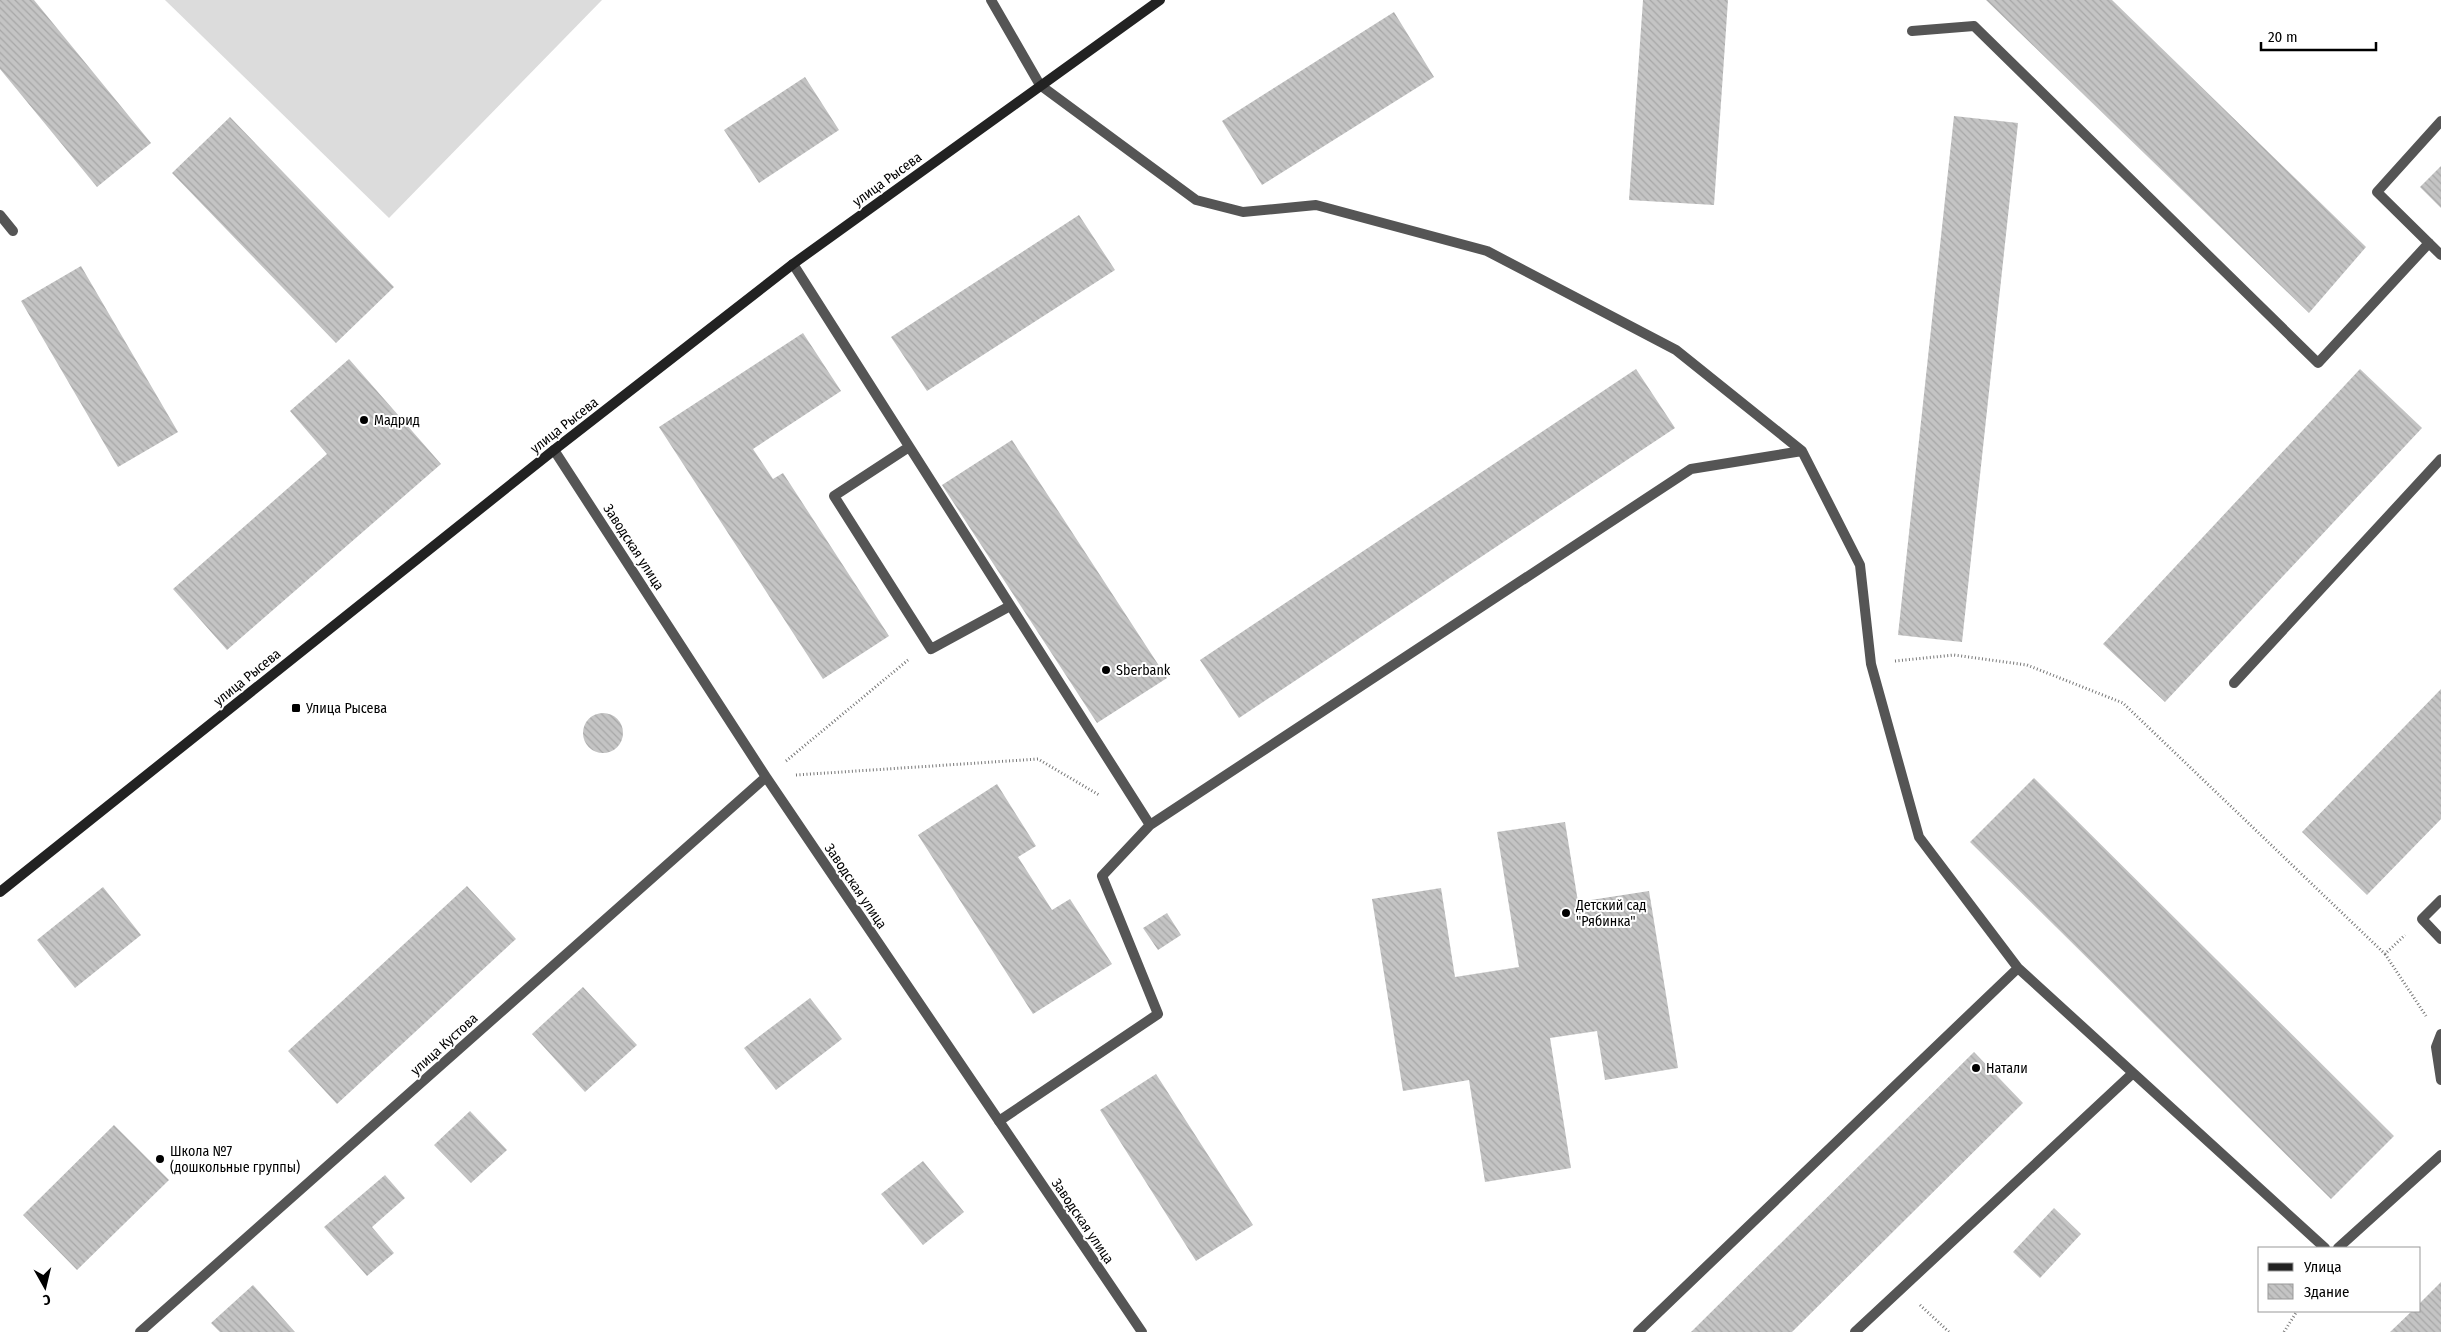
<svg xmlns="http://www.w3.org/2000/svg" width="2441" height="1332" font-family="'Fira Sans Condensed',sans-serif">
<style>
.pitch{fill:#dcdcdc}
.building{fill:url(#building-back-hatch)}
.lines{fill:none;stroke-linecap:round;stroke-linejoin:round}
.path{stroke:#777;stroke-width:3;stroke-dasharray:1 2.5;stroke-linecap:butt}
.service{stroke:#555;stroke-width:10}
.minor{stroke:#555;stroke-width:10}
.secondary{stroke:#222;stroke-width:10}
.poi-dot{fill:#000;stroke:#fff;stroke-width:2}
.labels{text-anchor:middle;stroke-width:4;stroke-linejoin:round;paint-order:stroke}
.street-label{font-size:14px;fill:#000;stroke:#fff}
.poi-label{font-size:14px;fill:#000;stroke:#fff;text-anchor:start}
</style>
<defs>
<pattern id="building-back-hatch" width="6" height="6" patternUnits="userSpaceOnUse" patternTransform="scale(1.25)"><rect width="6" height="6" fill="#c4c4c4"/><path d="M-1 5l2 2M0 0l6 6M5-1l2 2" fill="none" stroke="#a7a7a7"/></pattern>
</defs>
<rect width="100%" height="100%" fill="#fff"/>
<path class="pitch" d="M165,0H602L389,218Z"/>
<path class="building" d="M0,0H34L151,143L97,187L0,69Z
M1643,0H1728L1714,205L1629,200Z
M1986,0H2112L2366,247L2309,313Z
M1394,12L1434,77L1262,185L1222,121Z
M805,77L839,130L759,183L724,130Z
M1954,116L2018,123L1962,642L1898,635Z
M230,117L394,287L336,343L172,173Z
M2441,166V208L2420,187Z
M1079,215L1115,270L927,391L891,337Z
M81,266L178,432L118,467L21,301Z
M803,333L841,391L753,449L773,479L783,473L889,636L823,679L659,427Z
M349,359L441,464L227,650L173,589L327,454L290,411Z
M1636,369L1675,428L1239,718L1200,660Z
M2360,369L2422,428L2165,702L2103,644Z
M1012,440L1167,678L1097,723L942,485Z
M2441,689V819L2367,895L2302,832Z
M583 733a20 20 0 1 1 40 0a20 20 0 1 1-40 0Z
M2034,778L2394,1136L2331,1199L1970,842Z
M997,784L1036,846L1018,857L1052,910L1070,899L1112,964L1033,1014L918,835Z
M1565,822L1578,902L1649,891L1678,1068L1605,1080L1597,1031L1550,1038L1571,1168L1485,1182L1469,1080L1403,1091L1372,899L1441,888L1455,977L1519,967L1497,832Z
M467,886L516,939L337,1104L288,1051Z
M103,887L141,935L75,988L37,940Z
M1167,913L1181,935L1158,950L1143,928Z
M583,987L637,1045L585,1092L532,1034Z
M810,998L842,1039L776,1090L744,1048Z
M1974,1052L2023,1103L1792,1332H1691Z
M1156,1074L1253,1225L1196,1261L1100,1110Z
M470,1111L507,1150L471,1183L434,1145Z
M114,1125L169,1180L77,1270L23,1215Z
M923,1161L964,1212L923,1245L881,1194Z
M385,1175L405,1198L372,1227L394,1253L367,1276L324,1227Z
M2054,1208L2081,1234L2040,1278L2013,1252Z
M2441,1282V1332H2390L2412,1311H2420V1303Z
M253,1285L295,1332H220L211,1323Z"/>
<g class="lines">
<path class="path" d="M1895,661L1954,655L2027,665L2123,703L2385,954L2405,935
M786,761L908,660
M796,775L1038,759L1099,795
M2385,954L2426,1016
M1920,1305L1949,1332
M2284,1332L2297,1311"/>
<path class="service" d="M991,0L1040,85L1196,200L1243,212L1316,205L1487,251L1676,350L1802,451L1860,565L1871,664L1919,837L2018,968L2325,1248
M1912,31L1974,26L2318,363L2429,243
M2441,121L2377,192L2441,255
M0,215L13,231
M793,264L1150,825L1691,469L1802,451
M909,447L834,496L931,649L1010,606
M2234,683L2441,459
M2441,900L2422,919L2441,939
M2441,1034L2436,1047L2441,1080
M999,1121L1158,1014L1102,876L1150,825
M2338,1248L2441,1155
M1638,1332L2018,968
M1855,1332L2133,1073"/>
<path class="minor" d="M554,450L766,777L1142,1332
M140,1332L766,777"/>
<path class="secondary" d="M0,892L554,450L793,264L1160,0"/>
</g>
<g class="poi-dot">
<circle cx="364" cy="420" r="5"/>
<circle cx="1106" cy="670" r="5"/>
<rect x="291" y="703" width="10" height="10" rx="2.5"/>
<circle cx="1566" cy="913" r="5"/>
<circle cx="1976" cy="1068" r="5"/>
<circle cx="160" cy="1159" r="5"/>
</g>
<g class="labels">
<g class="street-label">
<text transform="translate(887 179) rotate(-36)" y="5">улица Рысева</text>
<text transform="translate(564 425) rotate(-38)" y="5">улица Рысева</text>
<text transform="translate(634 547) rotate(57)" y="5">Заводская улица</text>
<text transform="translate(247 677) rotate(-39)" y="5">улица Рысева</text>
<text transform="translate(856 886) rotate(56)" y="5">Заводская улица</text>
<text transform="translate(444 1044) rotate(-42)" y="5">улица Кустова</text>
<text transform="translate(1083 1221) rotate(56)" y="5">Заводская улица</text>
</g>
<g class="poi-label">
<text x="374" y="425">Мадрид</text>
<text x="1116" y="675">Sberbank</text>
<text x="306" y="713">Улица Рысева</text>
<text x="1576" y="910">Детский сад<tspan x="1576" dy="16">"Рябинка"</tspan></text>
<text x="1986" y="1073">Натали</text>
<text x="170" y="1156">Школа №7<tspan x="170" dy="16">(дошкольные группы)</tspan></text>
</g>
</g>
<rect x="2258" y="1247" width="162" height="65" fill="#ffffff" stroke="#999999"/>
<rect x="2268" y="1263" width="25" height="8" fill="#222222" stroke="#999999"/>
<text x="2304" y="1272" font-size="15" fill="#000000">Улица</text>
<rect x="2268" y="1284" width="25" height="15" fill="url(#building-back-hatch)" stroke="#999999"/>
<text x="2304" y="1297" font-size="15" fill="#000000">Здание</text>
<g transform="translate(45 1287) rotate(172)" stroke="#ffffff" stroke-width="4" paint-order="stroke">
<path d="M0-4L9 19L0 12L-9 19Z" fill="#000000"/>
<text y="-8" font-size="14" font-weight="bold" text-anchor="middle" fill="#000000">С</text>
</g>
<path d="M2261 42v8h115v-8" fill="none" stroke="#000000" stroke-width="2.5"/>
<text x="2268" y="42" font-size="15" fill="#000000" stroke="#ffffff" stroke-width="4" paint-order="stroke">20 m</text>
</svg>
